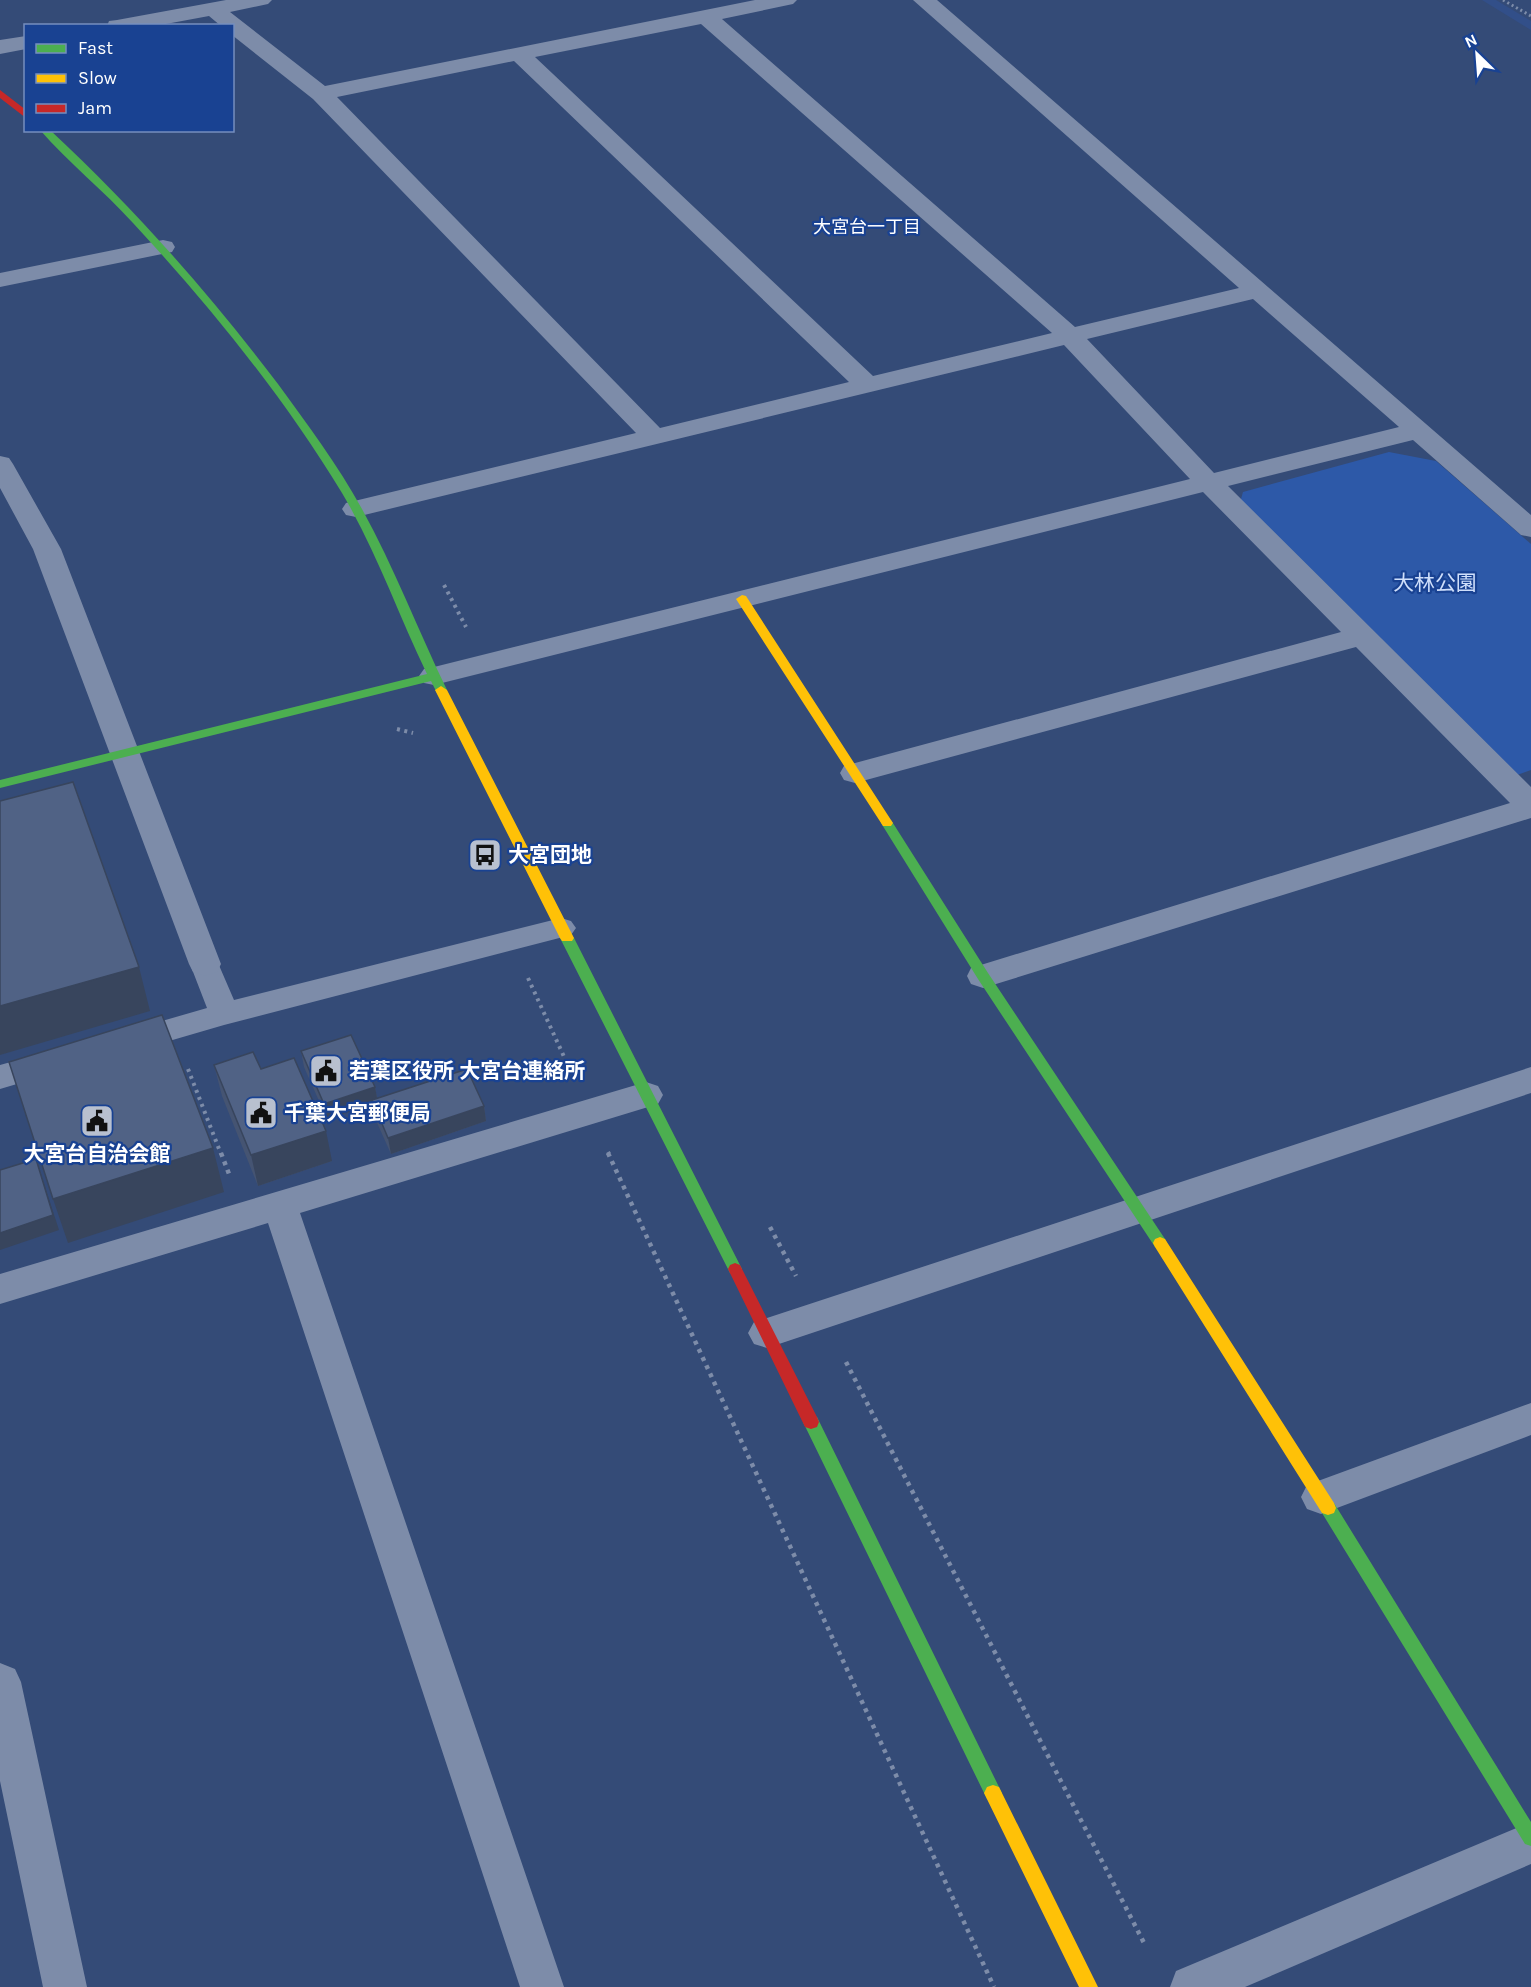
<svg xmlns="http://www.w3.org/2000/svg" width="1531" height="1987" font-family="Karla,'Noto Sans JP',sans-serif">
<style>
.green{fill:#2d59a8}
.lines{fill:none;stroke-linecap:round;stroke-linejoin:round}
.stream{fill:#324f89;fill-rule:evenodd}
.path-far2{stroke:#7d8ca9;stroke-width:3;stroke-dasharray:2 3;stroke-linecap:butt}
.path-far1{stroke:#7d8ca9;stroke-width:4;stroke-dasharray:3 4.5;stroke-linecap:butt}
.path{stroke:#7d8ca9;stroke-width:4.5;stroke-dasharray:4 5;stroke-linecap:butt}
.lane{fill:#7d8ca9;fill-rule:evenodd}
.street{fill:#7d8ca9;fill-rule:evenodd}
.fast{fill:#4caf50;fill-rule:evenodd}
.slow{fill:#ffc107;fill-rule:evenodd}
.jam{fill:#c62828;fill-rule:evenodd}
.wall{fill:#455472}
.shaded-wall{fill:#38455d}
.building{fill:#506285;stroke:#38455d;stroke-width:1.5}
.labels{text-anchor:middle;stroke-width:4.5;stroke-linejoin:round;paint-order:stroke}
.far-neighbourhood-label{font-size:18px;fill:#fff;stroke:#194292}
.park-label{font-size:21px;fill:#cfdffb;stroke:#194292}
.poi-label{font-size:21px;font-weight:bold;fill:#fff;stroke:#194292;text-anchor:start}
</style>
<rect width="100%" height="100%" fill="#344b77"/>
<path class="green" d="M1389,452L1436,461L1531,544V770L1509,778L1239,506L1243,492Z"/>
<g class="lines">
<path class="stream" d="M1482,0H1496L1531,21V30Z"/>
<path class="path-far2" d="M1503,0L1531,16"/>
<path class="path-far1" d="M444,585L466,627
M397,729L413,733
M528,978L571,1072
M188,1069L221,1154
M608,1152L609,1154"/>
<path class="path" d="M221,1153L229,1174
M608,1153L994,1987
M770,1227L796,1276
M846,1362L1144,1943"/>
<path class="lane" d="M561,918L571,921L576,928L571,935L224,1025L128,1053L117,1050L113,1042L117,1034L207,1008L190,964L195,956L205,953L215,956L234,1000Z
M50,1051L61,1055L65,1063L61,1071L0,1089V1065Z"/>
<path class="street" d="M226,0H272L268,4L230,12L325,86L755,0H797L793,4L722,19L1075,327L1239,288L913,0H937L1531,515V537L1521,535L1413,440L1228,486L1531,787V818L983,988L971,984L967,976L971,968L1510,803L1356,647L855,783L844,780L840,773L844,766L1341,632L1203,492L434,685L424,683L419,676L424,669L434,667L1190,479L1064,345L356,517L346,515L342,509L346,503L636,433L313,99L232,35V26H221L209,16L155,26H107L109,21L117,20ZM701,24L1052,333L873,376L535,57ZM514,61L849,382L660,428L337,97ZM1253,299L1399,427L1214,473L1087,339Z
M26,36V49L0,54V40Z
M163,240L172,242L175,247L172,252L0,287V273Z
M0,456L9,458L13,464L61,549L221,964L217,972L205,976L193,972L189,964L33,549L0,488Z
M1531,1067V1093L767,1348L754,1344L748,1333L754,1322L767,1318Z
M646,1082L658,1086L663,1095L658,1104L300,1213L564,1987H520L268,1223L0,1304V1274Z
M1531,1403V1435L1321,1514L1307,1509L1301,1497L1307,1485Z
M0,1663L15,1669L21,1682L87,1987H43L0,1781Z
M1531,1822V1864L1245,1987H1170L1176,1971Z"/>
<path class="fast" d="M40,130H50C134,208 209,293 278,384C307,424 338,465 362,509C394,567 418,630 447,690L445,693H437L431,681L0,788V780L427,674C398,614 376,550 342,493C283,396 210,306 133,223C104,191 69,163 40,130Z
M887,819L891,820L988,973L1165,1239L1167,1243L1165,1247L1160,1249L1155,1247L978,979L881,823Z
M567,933L574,938L742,1269L740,1273L735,1275L730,1273L728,1269L560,938Z
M811,1415L817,1417L999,1787L1002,1793L999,1799L993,1801L987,1799L803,1422L805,1417Z
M1328,1501L1334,1503L1531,1822V1846L1525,1844L1322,1513L1320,1508L1322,1503Z"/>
<path class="slow" d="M742,595L746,596L891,820L893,823L891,826H883L736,599Z
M441,686L447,690L574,938L572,941H562L560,938L435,690Z
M1160,1237L1165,1239L1334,1503L1336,1508L1334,1513L1328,1515L1322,1513L1155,1247L1153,1243L1155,1239Z
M993,1785L999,1787L1098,1987H1079L984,1793L987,1787Z"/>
<path class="jam" d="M0,90L26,110V118L0,98Z
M735,1263L740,1265L817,1417L819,1422L817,1427L811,1429L805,1427L728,1269L730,1265Z"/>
</g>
<path class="wall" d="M301,1051L375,1087L377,1098L484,1106L486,1121L391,1154L374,1116L372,1105L327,1119L304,1067Z
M214,1065L332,1161L258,1186L222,1096Z"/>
<path class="shaded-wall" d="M139,967L150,1011L0,1055V1006Z
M375,1087L378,1103L372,1100V1105L327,1119L324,1104Z
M484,1106L486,1121L391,1154L388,1138Z
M326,1131L332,1161L258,1186L251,1155Z
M213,1148L224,1192L68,1243L53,1199Z
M36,1159L59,1230L0,1250V1233Z"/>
<path class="building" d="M73,782L139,967L0,1006V801Z
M162,1015L213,1148L53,1199L9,1062Z
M351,1035L375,1087L324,1104L301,1051Z
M253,1052L261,1069L294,1058L326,1131L251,1155L214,1065Z
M467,1069L484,1106L388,1138L372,1100Z
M36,1159L53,1215L0,1233V1170Z"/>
<defs>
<symbol id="bus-square" viewBox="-11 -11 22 22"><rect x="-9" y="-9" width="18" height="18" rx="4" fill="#b8c0cf" stroke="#194292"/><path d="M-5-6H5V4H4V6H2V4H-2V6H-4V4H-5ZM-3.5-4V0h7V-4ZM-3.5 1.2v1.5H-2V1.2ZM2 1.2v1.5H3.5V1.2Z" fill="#111"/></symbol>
<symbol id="civic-square" viewBox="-11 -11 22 22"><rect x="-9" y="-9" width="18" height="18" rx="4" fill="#b8c0cf" stroke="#194292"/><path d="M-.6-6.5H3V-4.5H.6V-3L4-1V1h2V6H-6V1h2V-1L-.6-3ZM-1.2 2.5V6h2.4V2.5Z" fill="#111"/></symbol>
</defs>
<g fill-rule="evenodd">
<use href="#bus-square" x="466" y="836" width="38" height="38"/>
<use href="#civic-square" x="307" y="1052" width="38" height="38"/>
<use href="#civic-square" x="242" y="1094" width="38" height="38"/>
<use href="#civic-square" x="78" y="1102" width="38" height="38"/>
</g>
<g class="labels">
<g class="far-neighbourhood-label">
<text x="867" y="233">大宮台一丁目</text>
</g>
<g class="park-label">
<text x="1435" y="590">大林公園</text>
</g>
<g class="poi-label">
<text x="508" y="862">大宮団地</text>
<text x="349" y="1078">若葉区役所 大宮台連絡所</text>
<text x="284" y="1120">千葉大宮郵便局</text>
<text x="97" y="1161" text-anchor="middle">大宮台自治会館</text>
</g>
</g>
<rect x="24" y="24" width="210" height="108" fill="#194292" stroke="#758ebe" stroke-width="1.5"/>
<rect x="36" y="44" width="30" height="9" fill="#4caf50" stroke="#758ebe" stroke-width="1.5"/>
<text x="78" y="54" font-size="18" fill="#ffffff">Fast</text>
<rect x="36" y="74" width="30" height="9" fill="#ffc107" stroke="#758ebe" stroke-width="1.5"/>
<text x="78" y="84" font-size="18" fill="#ffffff">Slow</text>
<rect x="36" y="104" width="30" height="9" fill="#c62828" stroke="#758ebe" stroke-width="1.5"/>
<text x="78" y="114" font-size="18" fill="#ffffff">Jam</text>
<g transform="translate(1477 54) rotate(335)" stroke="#194292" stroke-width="4.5" paint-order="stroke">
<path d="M0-4.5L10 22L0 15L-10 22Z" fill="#ffffff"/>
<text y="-9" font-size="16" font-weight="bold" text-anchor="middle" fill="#ffffff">N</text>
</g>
</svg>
